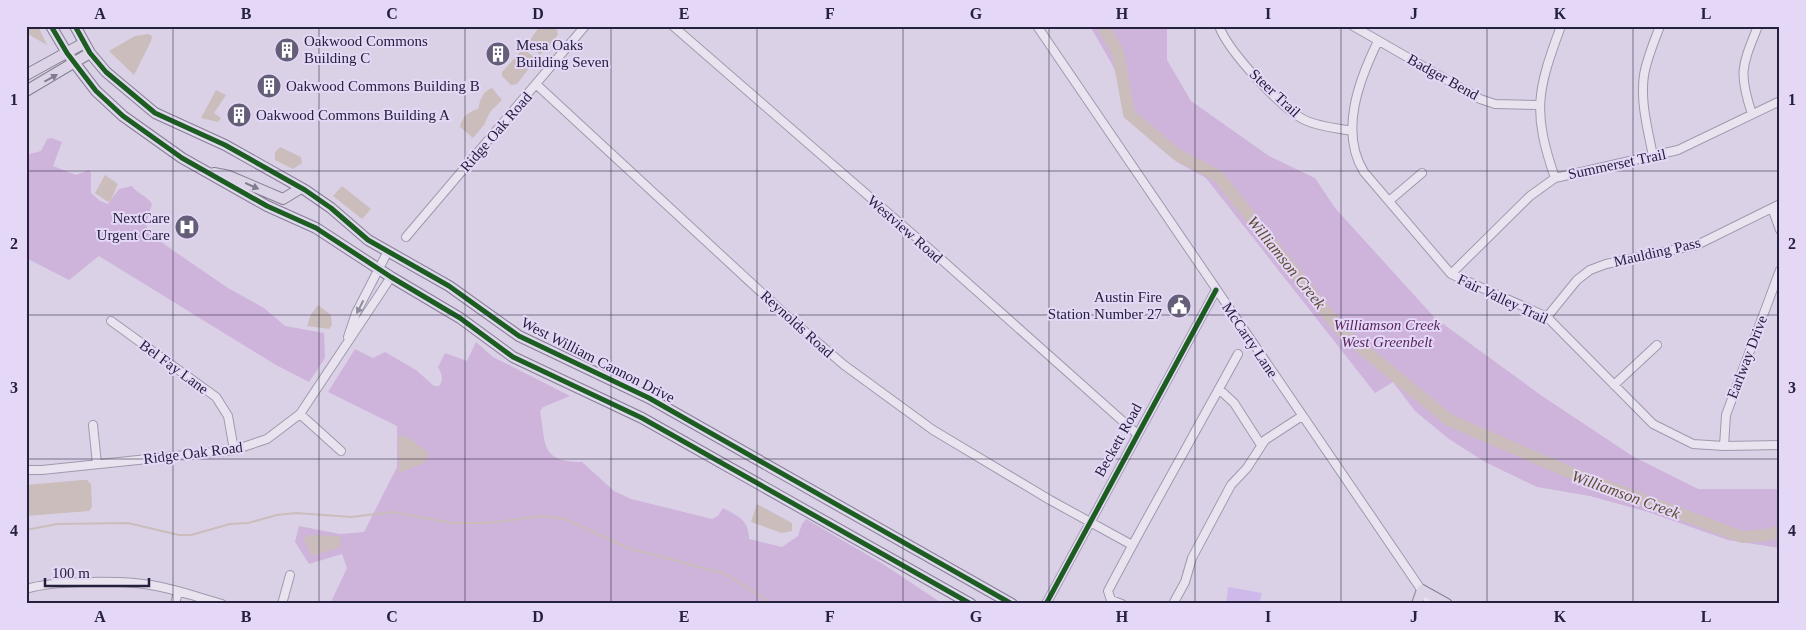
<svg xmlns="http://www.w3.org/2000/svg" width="1806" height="630" font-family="'Times New Roman',serif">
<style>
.green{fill:#ceb3da}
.sand{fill:#ceb9ea}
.water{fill:#cbbdbc}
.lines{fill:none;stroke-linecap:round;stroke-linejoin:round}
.stream{stroke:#cbbdbc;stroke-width:2}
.river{stroke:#cbbdbc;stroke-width:12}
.minor-casing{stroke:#a099ad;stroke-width:10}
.major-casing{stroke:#858092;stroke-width:12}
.minor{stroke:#e8e3ef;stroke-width:8}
.major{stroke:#dcd4e6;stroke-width:10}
.cycleway-casing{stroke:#e5d8f7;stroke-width:8}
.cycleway{stroke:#1b5e20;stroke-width:5}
.oneway{fill:#807a92}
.oneway2{fill:#908b9f}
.grid{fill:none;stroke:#25203d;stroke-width:1;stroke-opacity:0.55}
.labels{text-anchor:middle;stroke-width:4;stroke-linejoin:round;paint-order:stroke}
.poi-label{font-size:15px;fill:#25203d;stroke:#e5d8f7;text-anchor:start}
.street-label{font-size:15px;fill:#25203d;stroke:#e5d8f7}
.park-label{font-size:15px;font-style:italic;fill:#572659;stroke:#e5d8f7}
.water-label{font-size:16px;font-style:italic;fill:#5d4c2f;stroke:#e5d8f7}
.neatline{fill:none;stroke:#25203d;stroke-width:2}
.grid-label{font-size:16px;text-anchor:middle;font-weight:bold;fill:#25203d}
</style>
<rect width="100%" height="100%" fill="#dad1e7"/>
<path class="green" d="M1090,26H1167V60L1191,101L1269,156L1315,178L1335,208L1435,318L1542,396L1634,457L1698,489H1780V548L1728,540L1648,512L1590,496L1537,487L1485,462L1449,439L1415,411L1393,382L1375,393L1206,178L1177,162L1152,140L1130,113L1113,66Z
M51,138L62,142L53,166L76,175L89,170L91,173V193L100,201L108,204L119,189L132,186C137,194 148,196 152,204L146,223L148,232L171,249L228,288L264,308L285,326L324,333L325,358L309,382L276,365L99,256L69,280L26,258V155L41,151L47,139Z
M476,342L493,357L570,396L543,407L540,411C546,444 540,462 582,462L614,491L631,499L712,519L718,516L723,508C738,516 749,520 749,539L782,547L798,536L802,524L806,519L883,564L943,604H330L347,568L342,554L309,564L295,542L299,526L340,534L364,532L397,467V426L328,392L355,349L373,358L385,352L416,370L434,386H439C444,379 442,375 438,367L445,353L467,361Z"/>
<path class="sand" d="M1228,587L1262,593L1259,604H1226Z"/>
<path class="water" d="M28,26H38L47,45L26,33Z
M540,26H551L557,30L558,35L540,55L527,44Z
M148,34L152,36L151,41L134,75L109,51L135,36Z
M525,50L534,57V62L517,84L511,85L502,76V72L521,51Z
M492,88L502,100L490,112L484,125L473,138L460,127C461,118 469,111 478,109C480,101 482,91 492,88Z
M216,90L226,95L214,113L221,118L218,122L201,118Z
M280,147L301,157L302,163L293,169L275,160V152Z
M105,175L118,184L111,200L108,202L95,193Z
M342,186L371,209L362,219L333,196Z
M318,305L331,315L332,325L329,329L307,326L311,314Z
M398,434L402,437L404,435L429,453L424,463L399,473Z
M82,480H87L91,484L92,507L89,511L26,516V485Z
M757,504L792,523V531L782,533L751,522Z
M307,535L339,536L341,540L340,547L312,556L304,540Z"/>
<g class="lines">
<path class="stream" d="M26,530L57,524L128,523L179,535H191L230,524L248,523L277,515L296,513L351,517L392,512L452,523H489L542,516L565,519L628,548L726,574L772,604"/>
<path class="river" d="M1103,26L1118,53L1129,114L1176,154L1218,176L1342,332L1449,420L1569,472L1742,537L1768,535L1780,531"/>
<defs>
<path id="minor" d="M673,26L933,252L1136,433
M1037,26L1431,604
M1219,26C1228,51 1283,111 1307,121C1321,127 1337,128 1352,131
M1353,26L1480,99L1495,104L1539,105
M1378,41C1359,80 1339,132 1364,172L1451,274L1547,317L1653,424L1693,444L1724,446L1780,445
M537,85L788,317L844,365L933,430L1050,500L1132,545
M1752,114C1738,72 1742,66 1758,26
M1653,156C1648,130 1640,102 1644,75C1647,58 1654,42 1660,26
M1555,178C1532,111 1537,91 1561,26
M1389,201L1422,173
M1772,208L1780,230
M406,237L585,26
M1451,274L1530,196L1555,178L1678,150L1780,101
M1547,317L1577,280L1590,270L1606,264L1697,245L1780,204
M111,321L216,397L228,416L234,450
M348,337L356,313L388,251
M1614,385L1657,345
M1219,389L1234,403L1261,445
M300,414L341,451
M93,425L97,464
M1724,446L1726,415L1780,270
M26,470H42L234,450L267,439L300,414L391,277
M26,589C54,580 127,580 156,586C178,590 200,598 222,604
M175,604L178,592
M282,604L290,575
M1046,604L1216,290
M1122,604L1111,600L1108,591C1150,511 1195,433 1238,354
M1173,604L1185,582L1192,558L1231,485L1247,468L1265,440L1302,416"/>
<path id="major" d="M51,26L67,53L96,91L123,116L182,158L267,206L316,228L391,277L460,318L513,357L642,418L971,604
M75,26L90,53L106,72L155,113L225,145L305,190L331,208L368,240L449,286L519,336L649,398L1012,604
M26,75L84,43
M26,91L90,53
M214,173L229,176L283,199L301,188
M1417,604L1422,590L1447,604"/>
</defs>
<use href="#minor" class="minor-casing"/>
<use href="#major" class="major-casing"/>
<use href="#minor" class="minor"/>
<use href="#major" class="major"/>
<defs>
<path id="cycleway" d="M51,26L67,53L96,91L123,116L182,158L267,206L316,228L391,277L460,318L513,357L642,418L971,604
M75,26L90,53L106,72L155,113L225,145L305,190L331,208L368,240L449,286L519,336L649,398L1012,604
M1046,604L1216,290"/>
</defs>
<use href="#cycleway" class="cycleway-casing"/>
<use href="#cycleway" class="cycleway"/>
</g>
<defs><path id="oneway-solid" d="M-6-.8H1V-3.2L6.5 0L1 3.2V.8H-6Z" transform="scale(1.25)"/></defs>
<g class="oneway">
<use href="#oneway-solid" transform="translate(51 78) rotate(-29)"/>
<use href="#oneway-solid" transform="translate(252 186) rotate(24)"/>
</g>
<use class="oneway2" href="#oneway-solid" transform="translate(360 307) rotate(117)"/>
<path class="grid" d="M173,26V604M319,26V604M465,26V604M611,26V604M757,26V604M903,26V604M1049,26V604M1195,26V604M1341,26V604M1487,26V604M1633,26V604M26,171H1780M26,315H1780M26,459H1780"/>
<defs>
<symbol id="building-disc" viewBox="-11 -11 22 22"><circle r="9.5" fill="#645e78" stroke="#e5d8f7"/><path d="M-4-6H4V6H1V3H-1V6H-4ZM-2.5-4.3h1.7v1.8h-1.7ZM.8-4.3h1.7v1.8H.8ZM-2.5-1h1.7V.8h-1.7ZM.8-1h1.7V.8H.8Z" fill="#fff"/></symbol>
<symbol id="hospital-disc" viewBox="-11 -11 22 22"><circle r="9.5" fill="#645e78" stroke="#e5d8f7"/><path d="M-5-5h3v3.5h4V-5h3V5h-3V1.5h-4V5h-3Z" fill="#fff"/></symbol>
<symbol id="civic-disc" viewBox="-11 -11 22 22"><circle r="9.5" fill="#645e78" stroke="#e5d8f7"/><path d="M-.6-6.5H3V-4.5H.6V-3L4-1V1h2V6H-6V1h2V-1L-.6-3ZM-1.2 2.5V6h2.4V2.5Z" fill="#fff"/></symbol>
</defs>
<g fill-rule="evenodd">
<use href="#building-disc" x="273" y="36" width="28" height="28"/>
<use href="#building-disc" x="484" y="40" width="28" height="28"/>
<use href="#building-disc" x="255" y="72" width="28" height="28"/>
<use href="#building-disc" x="225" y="101" width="28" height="28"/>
<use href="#hospital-disc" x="173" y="213" width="28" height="28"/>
<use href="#civic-disc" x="1165" y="292" width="28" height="28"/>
</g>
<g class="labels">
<g class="poi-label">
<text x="304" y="46">Oakwood Commons<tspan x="304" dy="17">Building C</tspan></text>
<text x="516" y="50">Mesa Oaks<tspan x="516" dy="17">Building Seven</tspan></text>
<text x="286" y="91">Oakwood Commons Building B</text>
<text x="256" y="120">Oakwood Commons Building A</text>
<text x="170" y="223" text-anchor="end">NextCare<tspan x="170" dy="17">Urgent Care</tspan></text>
<text x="1162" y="302" text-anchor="end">Austin Fire<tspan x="1162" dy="17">Station Number 27</tspan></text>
</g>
<g class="street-label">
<text transform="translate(1443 77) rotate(29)" y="5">Badger Bend</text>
<text transform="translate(1275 93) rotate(43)" y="5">Steer Trail</text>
<text transform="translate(496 132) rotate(-49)" y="5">Ridge Oak Road</text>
<text transform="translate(1617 164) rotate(-12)" y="5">Summerset Trail</text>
<text transform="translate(905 229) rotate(41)" y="5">Westview Road</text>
<text transform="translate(1657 252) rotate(-13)" y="5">Maulding Pass</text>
<text transform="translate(1503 299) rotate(25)" y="5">Fair Valley Trail</text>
<text transform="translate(797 324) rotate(42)" y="5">Reynolds Road</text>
<text transform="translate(1250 340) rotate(56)" y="5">McCarty Lane</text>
<text transform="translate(1747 357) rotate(-69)" y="5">Earlway Drive</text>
<text transform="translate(598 360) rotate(27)" y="5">West William Cannon Drive</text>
<text transform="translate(174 367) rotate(36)" y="5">Bel Fay Lane</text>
<text transform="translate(1118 440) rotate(-61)" y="5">Beckett Road</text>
<text transform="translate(193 453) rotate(-7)" y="5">Ridge Oak Road</text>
</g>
<g class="park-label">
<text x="1387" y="330">Williamson Creek<tspan x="1387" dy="17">West Greenbelt</tspan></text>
</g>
<g class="water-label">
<text transform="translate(1287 262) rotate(51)" y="6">Williamson Creek</text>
<text transform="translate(1626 494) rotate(20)" y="6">Williamson Creek</text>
</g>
</g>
<rect width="1806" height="630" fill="none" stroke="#e5d8f7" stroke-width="55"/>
<path d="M45 578v8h104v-8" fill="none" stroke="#25203d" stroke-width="2.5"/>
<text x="52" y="578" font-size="15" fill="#25203d" stroke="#e5d8f7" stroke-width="4" paint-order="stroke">100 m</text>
<rect x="28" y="28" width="1750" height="574" class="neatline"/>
<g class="grid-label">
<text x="100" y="19">A</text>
<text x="246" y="19">B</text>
<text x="392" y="19">C</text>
<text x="538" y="19">D</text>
<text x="684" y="19">E</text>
<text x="830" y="19">F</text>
<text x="976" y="19">G</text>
<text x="1122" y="19">H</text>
<text x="1268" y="19">I</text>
<text x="1414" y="19">J</text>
<text x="1560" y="19">K</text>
<text x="1706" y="19">L</text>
<text x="14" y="105">1</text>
<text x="1792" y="105">1</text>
<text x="14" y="249">2</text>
<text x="1792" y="249">2</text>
<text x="14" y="393">3</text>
<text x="1792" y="393">3</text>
<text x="14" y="536">4</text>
<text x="1792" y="536">4</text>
<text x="100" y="622">A</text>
<text x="246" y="622">B</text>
<text x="392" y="622">C</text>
<text x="538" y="622">D</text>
<text x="684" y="622">E</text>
<text x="830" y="622">F</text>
<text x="976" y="622">G</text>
<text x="1122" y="622">H</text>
<text x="1268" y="622">I</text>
<text x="1414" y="622">J</text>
<text x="1560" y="622">K</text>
<text x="1706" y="622">L</text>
</g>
</svg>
